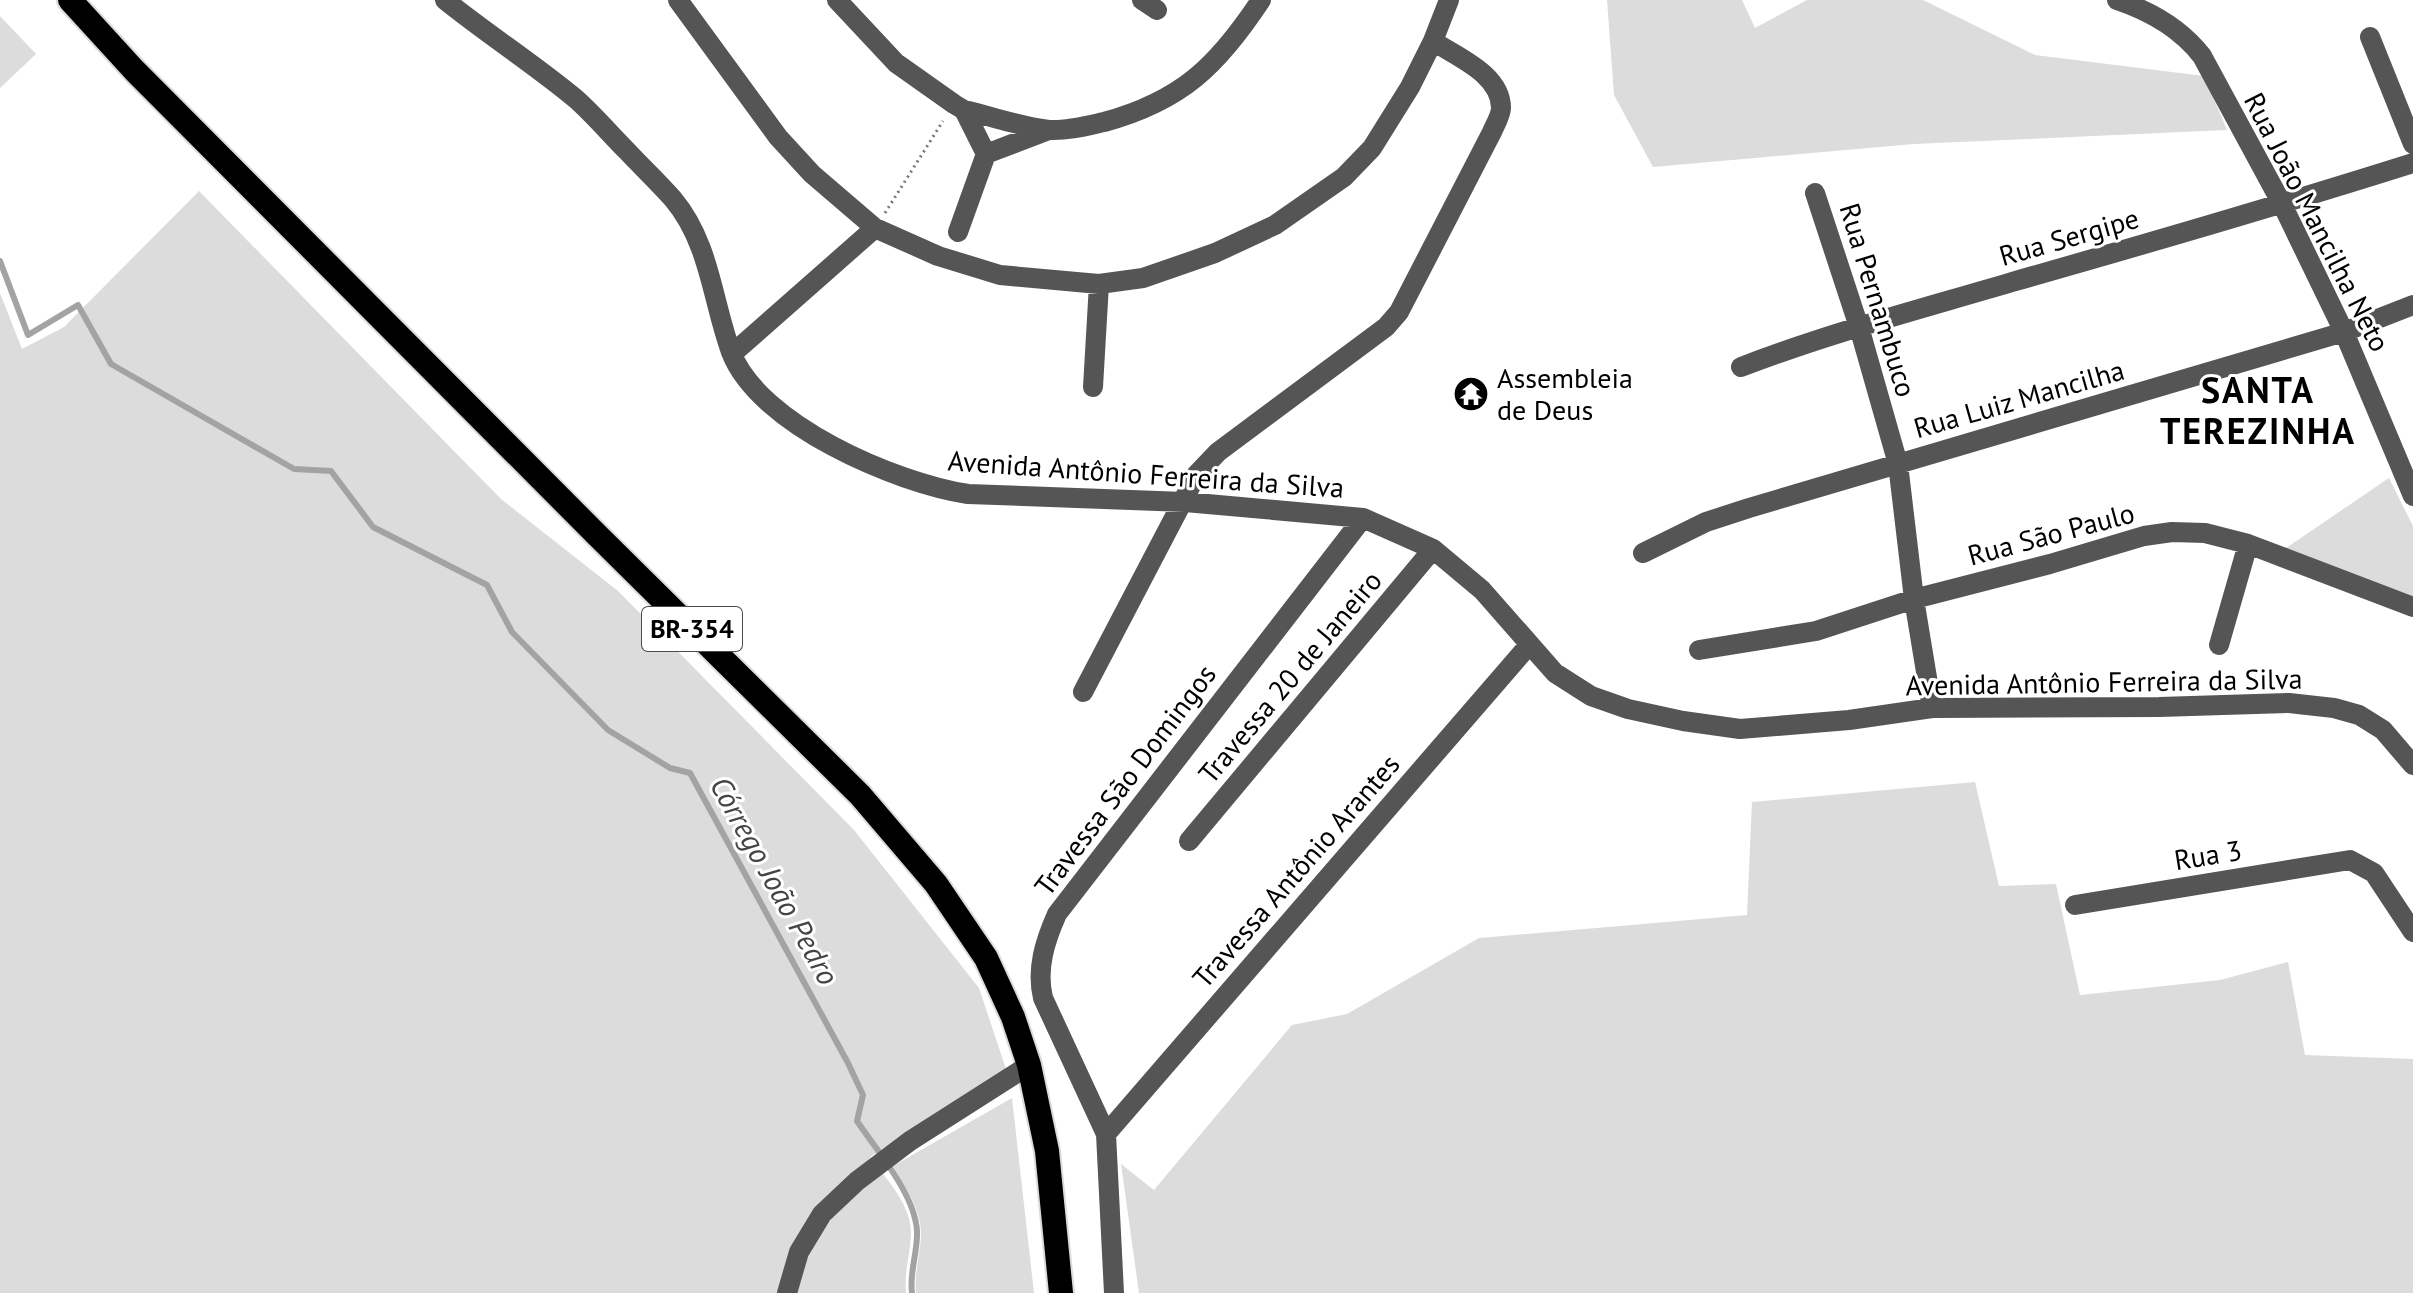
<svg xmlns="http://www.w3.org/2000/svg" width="2413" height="1293" font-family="'PT Sans',sans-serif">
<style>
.green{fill:#dcdcdc}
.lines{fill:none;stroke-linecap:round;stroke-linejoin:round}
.stream{stroke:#a3a3a3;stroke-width:6}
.highway-casing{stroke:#dbdbdb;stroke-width:28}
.path{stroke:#777;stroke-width:3;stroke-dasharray:2 4;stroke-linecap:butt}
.minor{stroke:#555;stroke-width:20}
.highway{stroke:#000;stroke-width:24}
.labels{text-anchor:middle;stroke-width:6;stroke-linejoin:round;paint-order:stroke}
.shield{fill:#fff;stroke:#4c4c4c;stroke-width:2}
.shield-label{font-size:26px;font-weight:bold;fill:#000}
.street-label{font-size:28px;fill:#000;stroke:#fff}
.poi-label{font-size:28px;fill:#000;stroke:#fff;text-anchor:start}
.water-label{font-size:30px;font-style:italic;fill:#444;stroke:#fff}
.district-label{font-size:36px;font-weight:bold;letter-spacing:2px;fill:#000;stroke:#fff}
</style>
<rect width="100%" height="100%" fill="#fff"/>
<path class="green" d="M1607,0H1742L1755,28L1807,0H1923L2035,55L2204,76L2227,130L1914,144L1653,167L1614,95Z
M0,16L36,54L0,88Z
M199,191L501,499L618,591L854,830L979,988L1008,1075L870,1157C887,1180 912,1205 911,1235C910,1255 904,1273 906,1293H0V293L22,349L64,327Z
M2389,478L2413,526V598L2286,548Z
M1975,782L1999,886L2056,884L2080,995L2220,980L2288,962L2305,1055L2413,1059V1293H1139L1121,1164L1154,1190L1292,1025L1347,1014L1479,938L1747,915L1752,802Z
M1012,1098L1034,1293H916C914,1273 920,1255 921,1236C922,1211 905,1186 893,1166Z"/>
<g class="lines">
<path class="stream" d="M0,261L28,335L78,305L111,364L294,469L331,471L373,527L487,585L512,632L608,730L670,768L690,773L848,1063L863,1095L857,1121C877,1151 915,1194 917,1231C918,1252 909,1272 912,1293"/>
<defs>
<path id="highway" d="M70,0L134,70L597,535L860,795L936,884L986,958L1013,1017L1029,1065L1047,1151L1061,1293"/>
</defs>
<use href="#highway" class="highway-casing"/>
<path class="path" d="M885,213L943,121"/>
<path class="minor" d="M445,0C487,34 534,64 576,99C594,115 610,134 627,151C642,167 659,183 673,199C710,243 712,300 731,352C759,425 896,483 968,494L1185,502L1363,518L1433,549L1482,590L1555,673L1591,696L1628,709L1683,721L1740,729L1849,720L1932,708L2159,707L2289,703L2334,708L2359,715L2383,730L2413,765
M678,0L778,137L812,174L875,228L938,256L1000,275L1099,284L1143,278L1215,253L1275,225L1344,177L1372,148L1410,87L1433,41L1449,0
M837,0L896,63L954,104L964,110C991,116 1021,127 1049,130C1067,131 1086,126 1104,122C1182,101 1218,65 1261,0
M1142,0L1157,10
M2117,0C2150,11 2181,29 2202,56L2282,204L2344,332L2413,496
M2370,37L2413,144
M964,110L986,154
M1815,193L1859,327L1898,464L1914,599L1932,708
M958,232L986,154L1049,130
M732,354L875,228
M1741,367C1829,333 1921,309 2012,282C2146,244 2280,205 2413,163
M1093,387L1099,284
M1643,553L1706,522L1749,508L2344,332L2413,305
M2219,645L2248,544
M1699,650L1816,631L1914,599L2050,564L2144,536L2172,532L2205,533L2248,544L2413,607
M1083,692L1197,474L1218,452L1386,327L1399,312L1492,132C1495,125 1501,115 1501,108C1501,74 1457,57 1433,41
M1189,841L1433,549
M2075,905L2350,860L2374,873L2413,932
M1106,1134L1529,645
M787,1293L799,1252L822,1214L857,1181L910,1141L1029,1065
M1114,1293L1106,1134L1043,998C1036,969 1045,941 1057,914L1363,518"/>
<use href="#highway" class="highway"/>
</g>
<defs>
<symbol id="temple-disc" viewBox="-11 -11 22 22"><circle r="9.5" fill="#000" stroke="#fff"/><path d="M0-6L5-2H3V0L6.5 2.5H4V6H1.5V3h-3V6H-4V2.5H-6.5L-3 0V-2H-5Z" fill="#fff"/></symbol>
</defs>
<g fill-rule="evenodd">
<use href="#temple-disc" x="1451" y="374" width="40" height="40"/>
</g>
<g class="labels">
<rect class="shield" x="642" y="607" width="100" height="44" rx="6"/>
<g class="shield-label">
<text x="692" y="638">BR-354</text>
</g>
<g class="street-label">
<text transform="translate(2317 222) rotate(63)" y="10">Rua João Mancilha Neto</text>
<text transform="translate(2069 237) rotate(-16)" y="10">Rua Sergipe</text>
<text transform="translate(1878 300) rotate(73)" y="10">Rua Pernambuco</text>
<text transform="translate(2019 399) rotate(-16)" y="10">Rua Luiz Mancilha</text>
<text transform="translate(1146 474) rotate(4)" y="10">Avenida Antônio Ferreira da Silva</text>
<text transform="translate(2051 534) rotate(-15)" y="10">Rua São Paulo</text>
<text transform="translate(1290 677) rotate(-50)" y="10">Travessa 20 de Janeiro</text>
<text transform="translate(2104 682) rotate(-1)" y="10">Avenida Antônio Ferreira da Silva</text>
<text transform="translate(1125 780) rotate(-53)" y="10">Travessa São Domingos</text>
<text transform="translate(2208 855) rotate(-9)" y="10">Rua 3</text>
<text transform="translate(1296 871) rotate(-49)" y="10">Travessa Antônio Arantes</text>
</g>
<g class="poi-label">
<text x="1497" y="388">Assembleia<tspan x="1497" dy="32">de Deus</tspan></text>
</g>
<g class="water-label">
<text transform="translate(774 881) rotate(61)" y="10">Córrego João Pedro</text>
</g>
<g class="district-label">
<text x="2258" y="403">SANTA<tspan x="2258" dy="41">TEREZINHA</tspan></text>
</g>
</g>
</svg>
